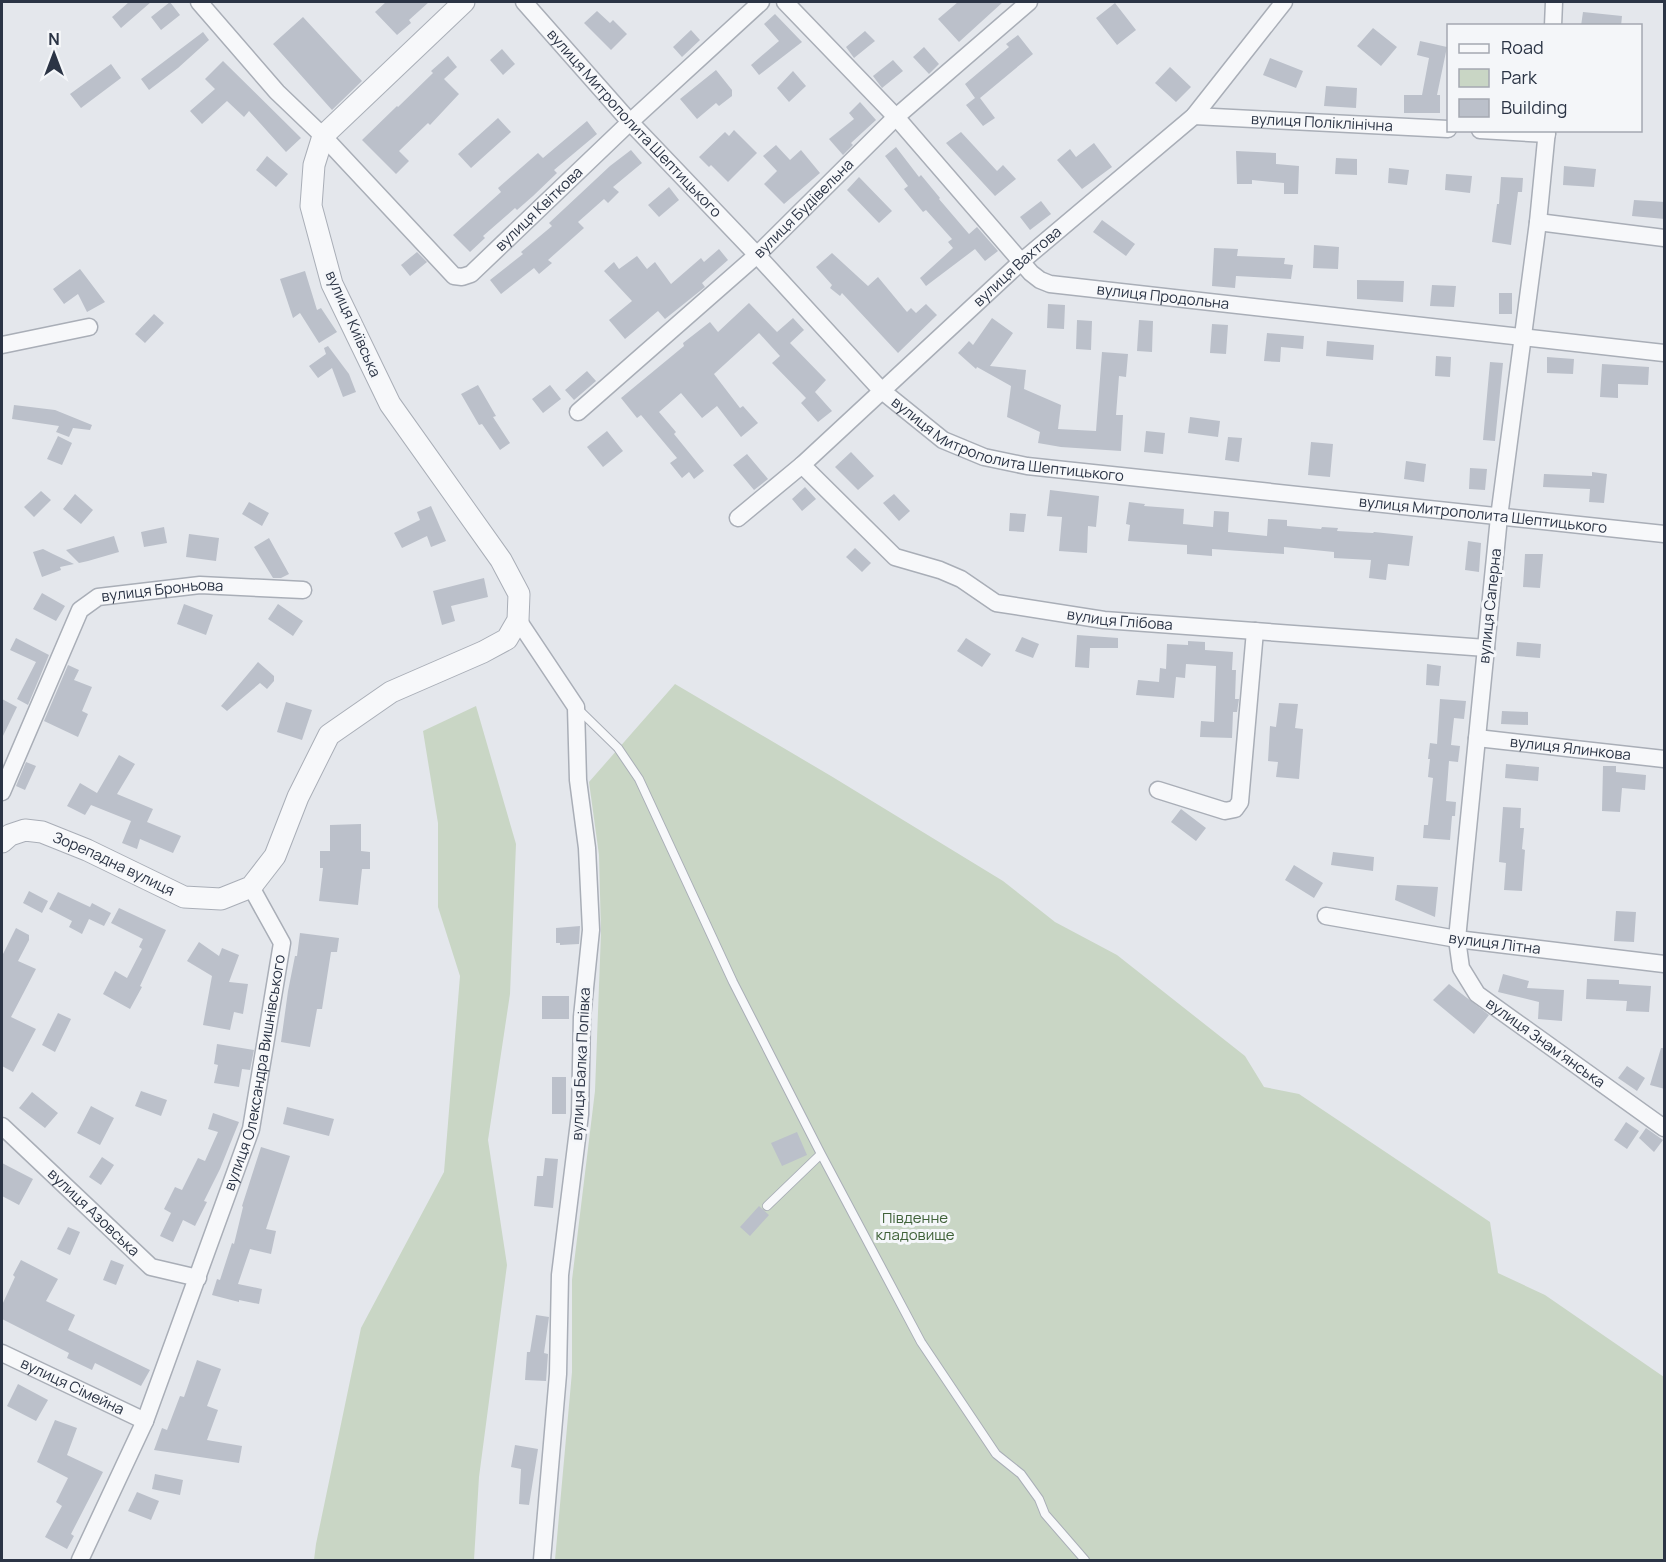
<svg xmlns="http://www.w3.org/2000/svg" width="1666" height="1562" font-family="Manrope,sans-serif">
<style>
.green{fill:#c9d6c5}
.building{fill:#bbc0ca}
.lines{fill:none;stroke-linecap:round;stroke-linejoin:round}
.service-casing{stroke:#a9aeb7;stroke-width:10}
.minor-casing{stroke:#a9aeb7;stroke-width:19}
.tertiary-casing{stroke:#a9aeb7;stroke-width:23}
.service{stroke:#f7f8fa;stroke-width:8}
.minor{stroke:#f7f8fa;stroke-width:16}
.tertiary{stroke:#f7f8fa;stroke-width:21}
.labels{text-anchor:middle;stroke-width:6;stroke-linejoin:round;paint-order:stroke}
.street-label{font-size:15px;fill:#2b3445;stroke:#f4f6f9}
.park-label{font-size:15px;fill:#3f6138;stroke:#f4f6f9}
</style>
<rect width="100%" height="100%" fill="#e4e7ec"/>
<path class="green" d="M675,684L831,776L1003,881L1055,922L1117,955L1245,1056L1264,1087L1299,1094L1490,1222L1498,1273L1545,1295L1664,1377V1560H555L572,1372V1280L595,1091L601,933L599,855L589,782Z
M476,706L516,844L510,994L488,1140L507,1265L479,1477L474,1560H314L316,1544L361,1328L444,1172L460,976L438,907V823L423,731Z"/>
<path class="building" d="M129,2H151L121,28L112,17Z
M170,2L180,15L161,30L151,17Z
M386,2H429L409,20L411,23L397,35L375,12Z
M958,2H1003L959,42L938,19Z
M1115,3L1136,30L1117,45L1096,18Z
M597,11L610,23L613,20L627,34L611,50L584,23Z
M1583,12L1622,16L1621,26H1581Z
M775,14L802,42L759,75L751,65L779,41L764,24Z
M303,17L362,81L332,110L273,44Z
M1373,28L1397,47L1381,66L1357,46Z
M691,30L700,40L682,57L673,47Z
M865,31L875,41L854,58L846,47Z
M203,32L209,40L178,68L149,90L141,79Z
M1018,35L1033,54L980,98L995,118L983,126L966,105L975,98L965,84L1009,47L1006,44Z
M1420,41L1447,47L1437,95H1440V113H1404V95H1422L1429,58L1417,55Z
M924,47L939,64L929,74L913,57Z
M502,49L515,64L503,75L490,60Z
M448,56L457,67L444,79L459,94L430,125L428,123L399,151L409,161L396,174L362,140L397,106L398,107L433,73L431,71Z
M1270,58L1303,71L1296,88L1263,75Z
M893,60L903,71L882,88L873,76Z
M223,61L301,138L286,152L249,111L244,117L227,101L202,124L190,111L215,89L205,79Z
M111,64L121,78L81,108L70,94Z
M1170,67L1191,87L1176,102L1155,83Z
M716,70L732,90V96L719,106L716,103L697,119L680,99Z
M793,71L806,86L789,102L777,88Z
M1326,86L1357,88L1356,108L1324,106Z
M860,102L876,120L851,143L853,145L843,155L829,139L854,119L849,113Z
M498,118L511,132L471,168L458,154Z
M587,121L597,134L554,170L557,173L533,196L517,210L515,208L483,236L485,238L470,252L453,235L501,192L498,188L538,153L543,158Z
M734,130L757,153L728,182L711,165L709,167L699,157L725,132L729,136Z
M961,132L997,171L1003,165L1016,179L995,196L946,143Z
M1094,143L1112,167L1082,189L1057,160L1070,149L1076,157Z
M776,145L790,160L801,150L820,173L784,204L764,184L777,171L763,156Z
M896,147L919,177L921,175L940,198L939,199L969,234L977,227L998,251L985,261L975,249L926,286L920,278L953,248L948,242L952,239L926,210L923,212L904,189L908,186L885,156Z
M631,150L642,163L613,187L619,192L608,203L604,199L578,222L584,228L548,260L552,263L539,274L534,268L501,294L490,280L523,254L521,252L552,226L549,223L610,166Z
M1236,151L1276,153V164L1299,166L1298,194H1284V183L1252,180V184H1237Z
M267,156L288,174L276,187L256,170Z
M1336,158L1357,159V175L1335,174Z
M1564,166L1596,169L1594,187L1563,185Z
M1389,168L1409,170L1407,185L1388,183Z
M1446,174L1472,176L1470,193L1445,190Z
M859,177L892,211L879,223L847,190Z
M1501,177L1523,178L1522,192H1518L1511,245L1492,242L1497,204H1499Z
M669,187L679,200L659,217L648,205Z
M1634,200L1665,202V219L1632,216Z
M1041,201L1051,214L1030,230L1020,217Z
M1102,220L1135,244L1126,256L1093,232Z
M1314,245L1339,247L1338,269L1313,268Z
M1214,248L1238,249L1237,256L1285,258L1284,264L1293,265L1291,279L1236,276L1235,288L1212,286Z
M719,249L728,260L702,283L705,287L665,319L658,311L625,339L609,320L632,301L604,271L614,262L619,269L637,256L647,269L655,262L671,284L701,258L704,262Z
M417,252L427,262L410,276L401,265Z
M832,253L868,286L878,277L907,312L911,308L916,313L926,304L937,315L898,353L842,293L840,296L830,288L832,285L816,267Z
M80,269L105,302L87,312L78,294L64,304L53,289Z
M305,271L317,310L321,308L337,332L319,343L300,313L293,318L280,279Z
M1357,280L1404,281L1403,302L1357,299Z
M1432,285L1456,286L1454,307L1430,306Z
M1499,293H1512V314H1499Z
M749,303L777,332L793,318L804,330L790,343L826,380L815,392L832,411L818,422L801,403L806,398L772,363L780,356L759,333L714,374L740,408L743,406L758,423L741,437L717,406L702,418L681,393L659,412L676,432L674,434L704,471L694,479L689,472L682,478L670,463L677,458L641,415L637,418L621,398L684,346L683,343L710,322L718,332Z
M1048,304L1065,305L1064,329L1047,328Z
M154,314L164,323L145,343L135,334Z
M992,318L1013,333L990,366L1026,370L1024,389L1061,405L1058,429L1096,431L1102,352L1128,354L1126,377L1119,376L1116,415H1123L1121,451L1061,447L1038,443L1040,432L1007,417L1011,386L977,367L976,369L958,353L969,341L973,345Z
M1077,320L1092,321L1091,350L1076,349Z
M1139,320L1153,321L1152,352L1137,351Z
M1212,324L1228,325L1226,354L1210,353Z
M1267,333L1304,336L1303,349L1281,347L1280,362L1264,361Z
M1327,341L1374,345L1373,360L1326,356Z
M328,346L349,374L356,392L343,397L332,368L318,378L309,366L326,354L324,348Z
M1436,356L1451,357L1450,377L1435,376Z
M1547,357L1574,359L1573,374L1547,373Z
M1490,362L1503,363L1495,441L1483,440Z
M1602,364L1649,367L1648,385L1618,384V398L1600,397Z
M587,371L596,381L574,400L565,390Z
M478,385L496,416L493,417L510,443L500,450L482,424L479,425L461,394Z
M550,385L561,399L543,413L532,399Z
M14,405L55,410L92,425L90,430L73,428L69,437L56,432L59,426L12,419Z
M1190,417L1220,421L1218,437L1188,433Z
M607,431L623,451L603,467L587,447Z
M1146,431L1165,433L1163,454L1144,452Z
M58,436L72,443L62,465L47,459Z
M1228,437L1242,438L1239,462L1225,460Z
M1311,442L1333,444L1330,477L1308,475Z
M851,452L874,476L858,490L835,467Z
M747,454L768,479L754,490L733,465Z
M1406,461L1426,464L1424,482L1404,479Z
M1470,468L1487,469L1485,490L1469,489Z
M1592,472L1607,474L1604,503L1589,502L1590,489L1543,487L1544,474L1592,476Z
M805,487L816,499L802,511L792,499Z
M1050,490L1099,496L1096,527L1088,526L1087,553L1059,551L1062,517L1047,516Z
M41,491L51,500L34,517L24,507Z
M75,494L93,510L81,524L63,509Z
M894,494L910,511L899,521L883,503Z
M249,502L269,513L262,526L242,514Z
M1129,502L1145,504L1144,506L1184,509L1183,524L1213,527L1214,511L1229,512L1228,532L1267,536L1268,519L1287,520V526L1321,529L1322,527L1338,528L1337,531L1373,533L1374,532L1413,536L1409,566L1388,564L1386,580L1369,578L1371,560L1334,558V552L1284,547V554L1212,549V556L1187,554V545L1128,541L1130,525L1126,524Z
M431,506L446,541L431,547L427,536L402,548L394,533L420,520L417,512Z
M1010,513L1026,514L1024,532L1009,531Z
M164,527L167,543L144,547L141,532Z
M189,534L219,538L216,561L186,557Z
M114,536L119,552L88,561L79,563L66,550Z
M269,538L289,574L281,578H273L254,547Z
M1468,541L1481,543L1479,572L1465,570Z
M855,548L871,563L862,572L846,557Z
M43,549L53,554L74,564L60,567L61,570L42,577L33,552Z
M1525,554H1543L1540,588L1523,587Z
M484,578L488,597L451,606L455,621L442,625L433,591Z
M42,593L65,606L56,621L33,609Z
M184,604L213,615L206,635L177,624Z
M278,604L303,621L293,636L268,619Z
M1077,635L1118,638V648H1090L1089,668L1075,667Z
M1022,637L1039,644L1033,658L1015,651Z
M16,638L49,655L28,705L17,699L36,662L10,650Z
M966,638L991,654L982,667L957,651Z
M1188,641L1205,642V650L1233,652L1232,670H1236L1235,699H1239L1237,712H1233L1232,738L1200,737L1201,721L1214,722L1216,666L1186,664L1185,678L1176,677L1174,698L1136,695L1138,680L1159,682L1160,668L1166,669L1167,644L1188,645Z
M1517,642L1541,644L1540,658L1516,656Z
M258,662L274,676V681L267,689L260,683L227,711L221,706Z
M1427,664L1441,666L1439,686L1426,685Z
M68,665L79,670L74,680L92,687L82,711L88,714L78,737L44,721Z
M2,699L17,707L2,738Z
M1440,699L1466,701L1464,719L1454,718L1451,745L1460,746L1458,762L1449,761L1446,801L1456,802L1455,816H1452L1450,840L1423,838L1424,825H1428L1433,778L1428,777L1430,759H1428L1430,743L1437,744Z
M286,702L312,710L302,740L277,732Z
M1279,703L1298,704L1295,728L1303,729L1299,779L1276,777L1278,762L1268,761L1270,726L1276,727Z
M1502,711L1528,712V725L1501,724Z
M119,755L135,764L117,794L153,809L147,822L181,836L173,853L140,839L137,849L122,843L131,821L91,805L85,815L67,806L80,783L97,793Z
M26,762L36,766L25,790L16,786Z
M1506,764L1539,767L1538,781L1505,778Z
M1603,766H1616V772L1646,775L1645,790L1622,788L1620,812L1602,811Z
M1503,807L1521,808L1520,828H1524L1522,849L1525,850L1522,891L1504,890L1506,863L1499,862Z
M1181,809L1206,828L1196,841L1171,822Z
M361,824V851L370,852V869H362L358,905L319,901L323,868H320V851H330V825Z
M1333,852L1374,857L1373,871L1331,865Z
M1294,865L1323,883L1314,898L1285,880Z
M1397,885L1438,887L1435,917L1395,900Z
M29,891L48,901L42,913L23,903Z
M58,892L90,907L92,903L111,913L104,926L89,919L82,934L69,927L72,921L49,909Z
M119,908L166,930L140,986L142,987L130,1009L103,994L115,971L127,978L142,949L139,947L143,939L111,923Z
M1616,911L1636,912L1634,942L1614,941Z
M580,926L579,944L560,945V943H556V928Z
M16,928L29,935V940L18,961L36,969L11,1017L36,1029L13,1072L2,1066V956Z
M300,933L339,938L337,952H331L322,1009H317L310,1047L281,1042L288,991L295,956H297Z
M199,942L219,956L222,948L239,955L229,982L248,984L243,1014L234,1012L230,1030L203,1025L212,976L187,961Z
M1503,974L1529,981L1527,988L1564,990L1562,1021L1538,1019L1539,1002L1498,992Z
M1587,979L1619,980V984L1651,986L1649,1012L1626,1011L1627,1001L1586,999Z
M1449,984L1489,1015L1474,1034L1433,1000Z
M542,996H569V1019H542Z
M58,1013L71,1019L55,1052L42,1045Z
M217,1044L254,1050L250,1070L242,1069L239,1087L214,1083L218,1065L214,1064Z
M1661,1048H1665V1089L1650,1085Z
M1627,1066L1645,1078L1637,1091L1618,1078Z
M552,1077H566V1114H552Z
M141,1091L167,1100L161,1116L135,1106Z
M32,1092L58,1113L45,1128L19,1108Z
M91,1106L114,1118L100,1145L77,1133Z
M287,1107L334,1119L329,1136L283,1124Z
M213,1113L239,1122L220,1169L204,1201L207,1202L195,1226L183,1220L173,1242L160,1236L171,1213L164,1209L175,1187L182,1190L198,1158L205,1161L218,1132L208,1129Z
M1626,1122L1639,1131L1627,1149L1614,1140Z
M1646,1128L1663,1140L1654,1152L1639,1138Z
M797,1132L807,1155L782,1166L771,1143Z
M261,1147L290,1156L266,1229L276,1231L271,1254L250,1249L238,1284L262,1289L259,1304L239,1300V1302L212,1295L217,1279L220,1280L232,1243L234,1244L243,1207L242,1206Z
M102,1157L114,1165L101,1185L89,1177Z
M545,1158L558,1159L553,1208L534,1206L537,1176H543Z
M2,1163L33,1179L19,1205L2,1196Z
M759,1206L769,1215L750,1236L740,1227Z
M68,1227L80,1232L70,1255L57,1249Z
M21,1260L58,1279L46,1301L75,1315L68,1330L150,1370L141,1386L95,1363L92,1370L67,1358L69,1353L2,1319V1305L15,1277L13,1275Z
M111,1260L124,1265L116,1285L103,1280Z
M536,1315L549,1317L544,1353L548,1354L546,1381L525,1380L527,1352H530Z
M197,1360L221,1369L207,1406L218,1410L207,1440L242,1446L239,1463L154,1450L162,1428L167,1430L180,1396L184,1397Z
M18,1384L48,1400L36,1421L7,1406Z
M55,1420L77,1428L67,1455L103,1472L71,1534L74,1536L67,1549L45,1537L62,1506L56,1502L68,1478L37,1462Z
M515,1445L538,1449L529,1505L519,1504L521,1469L511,1467Z
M155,1474L183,1480L180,1495L152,1489Z
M137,1492L159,1501L151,1520L128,1511Z"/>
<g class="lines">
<defs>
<path id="service" d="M577,708L618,748L639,779L733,982L821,1154L921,1342L996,1454L1021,1474L1039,1499L1045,1514L1085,1560
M767,1206L821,1154"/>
<g id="minor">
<path id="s1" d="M199,2L277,92L323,136L454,276L462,277L471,274L630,122L761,2"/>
<path id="s2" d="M524,2L630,122L757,255L881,390L943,440L984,457L1027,466L1664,534"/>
<path id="s3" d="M785,2L896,117L1031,273L1040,280L1050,284L1664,353"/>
<path d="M1553,26L1554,2"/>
<path id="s4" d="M1194,116L1448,129"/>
<path d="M1480,130L1547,134"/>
<path id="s5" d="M1547,130L1538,222L1499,517L1457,939L1461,968L1477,994L1664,1128"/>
<path d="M1538,222L1664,238"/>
<path d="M2,345L89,327"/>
<path id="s6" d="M578,412L757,255L896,117L1029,2"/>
<path id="s7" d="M802,465L895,557L940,570L961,579L996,603L1104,620L1486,648"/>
<path id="s8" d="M738,518L802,465L1022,261L1194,116L1284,2"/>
<path d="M518,620L576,707L578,780L587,848L591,930L582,1017L580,1114L560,1275L558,1374L542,1560"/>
<path id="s9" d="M1477,738L1664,759"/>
<path d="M1158,790L1225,811L1235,809L1240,802L1255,631"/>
<path id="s10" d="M2,792L80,610L98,597L200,585L303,590"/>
<path id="s11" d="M1326,916L1457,939L1664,964"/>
<path id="s12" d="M2,1126L151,1267L198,1278"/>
<path id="s13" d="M2,1353L145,1421"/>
<path id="s14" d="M80,1560L145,1421L251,1129L282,943L251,887"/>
</g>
<g id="tertiary">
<path id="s15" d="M2,842L10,835L25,830L42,832L87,850L184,897L221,899L251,887L275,856L298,797L329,735L391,692L483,652L507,639L518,620L519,594L501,560L390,404L332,284L311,206L314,165L323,136L464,2"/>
</g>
</defs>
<use href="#service" class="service-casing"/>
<use href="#minor" class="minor-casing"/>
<use href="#tertiary" class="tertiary-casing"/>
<use href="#service" class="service"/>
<use href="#minor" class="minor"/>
<use href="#tertiary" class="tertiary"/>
</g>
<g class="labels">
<g class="street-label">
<text dy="5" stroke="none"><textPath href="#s4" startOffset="128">вулиця Поліклінічна</textPath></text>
<text dy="5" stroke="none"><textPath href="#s2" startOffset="164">вулиця Митрополита Шептицького</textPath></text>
<text dy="5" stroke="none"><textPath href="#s6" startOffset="304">вулиця Будівельна</textPath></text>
<text dy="5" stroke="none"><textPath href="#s1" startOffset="486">вулиця Квіткова</textPath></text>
<text dy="5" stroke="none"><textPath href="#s8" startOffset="376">вулиця Вахтова</textPath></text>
<text dy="5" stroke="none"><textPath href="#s3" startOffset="502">вулиця Продольна</textPath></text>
<text transform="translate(353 324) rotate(66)" y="5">вулиця Київська</text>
<text dy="5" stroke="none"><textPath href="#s2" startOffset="668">вулиця Митрополита Шептицького</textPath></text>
<text dy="5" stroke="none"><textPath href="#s2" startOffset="1154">вулиця Митрополита Шептицького</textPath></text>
<text dy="5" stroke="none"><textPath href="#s10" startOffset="285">вулиця Броньова</textPath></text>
<text transform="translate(1490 606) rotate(-84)" y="5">вулиця Саперна</text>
<text dy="5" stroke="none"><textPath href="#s7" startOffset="368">вулиця Глібова</textPath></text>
<text dy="5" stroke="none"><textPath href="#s9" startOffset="94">вулиця Ялинкова</textPath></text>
<text dy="5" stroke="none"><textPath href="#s15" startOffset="122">Зорепадна вулиця</textPath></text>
<text dy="5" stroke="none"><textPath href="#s11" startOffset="171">вулиця Літна</textPath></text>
<text dy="5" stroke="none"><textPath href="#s5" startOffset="958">вулиця Знам’янська</textPath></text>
<text transform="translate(581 1064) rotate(-87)" y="5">вулиця Балка Попівка</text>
<text dy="5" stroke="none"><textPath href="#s14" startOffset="520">вулиця Олександра Вишнівського</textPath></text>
<text dy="5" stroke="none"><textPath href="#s12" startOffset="126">вулиця Азовська</textPath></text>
<text dy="5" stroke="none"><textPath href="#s13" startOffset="78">вулиця Сімейна</textPath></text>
</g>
<g class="park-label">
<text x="915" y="1223">Південне<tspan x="915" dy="17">кладовище</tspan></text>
</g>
</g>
<rect width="1666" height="1562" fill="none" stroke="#2b3445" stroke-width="6"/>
<rect x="1447" y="24" width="195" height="108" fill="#f4f6f9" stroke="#a4a8b1" stroke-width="1.5"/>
<rect x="1459" y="44" width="30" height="9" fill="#f7f8fa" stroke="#a4a8b1" stroke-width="1.5"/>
<text x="1501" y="54" font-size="18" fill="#2b3445">Road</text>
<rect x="1459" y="69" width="30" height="18" fill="#c9d6c5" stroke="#a4a8b1" stroke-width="1.5"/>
<text x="1501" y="84" font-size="18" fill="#2b3445">Park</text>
<rect x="1459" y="99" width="30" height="18" fill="#bbc0ca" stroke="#a4a8b1" stroke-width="1.5"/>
<text x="1501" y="114" font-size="18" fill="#2b3445">Building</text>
<g transform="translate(54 54)" stroke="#f4f6f9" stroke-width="4.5" paint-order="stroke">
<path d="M0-4.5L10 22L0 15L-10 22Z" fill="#2b3445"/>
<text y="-9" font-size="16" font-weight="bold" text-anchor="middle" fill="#2b3445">N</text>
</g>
</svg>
